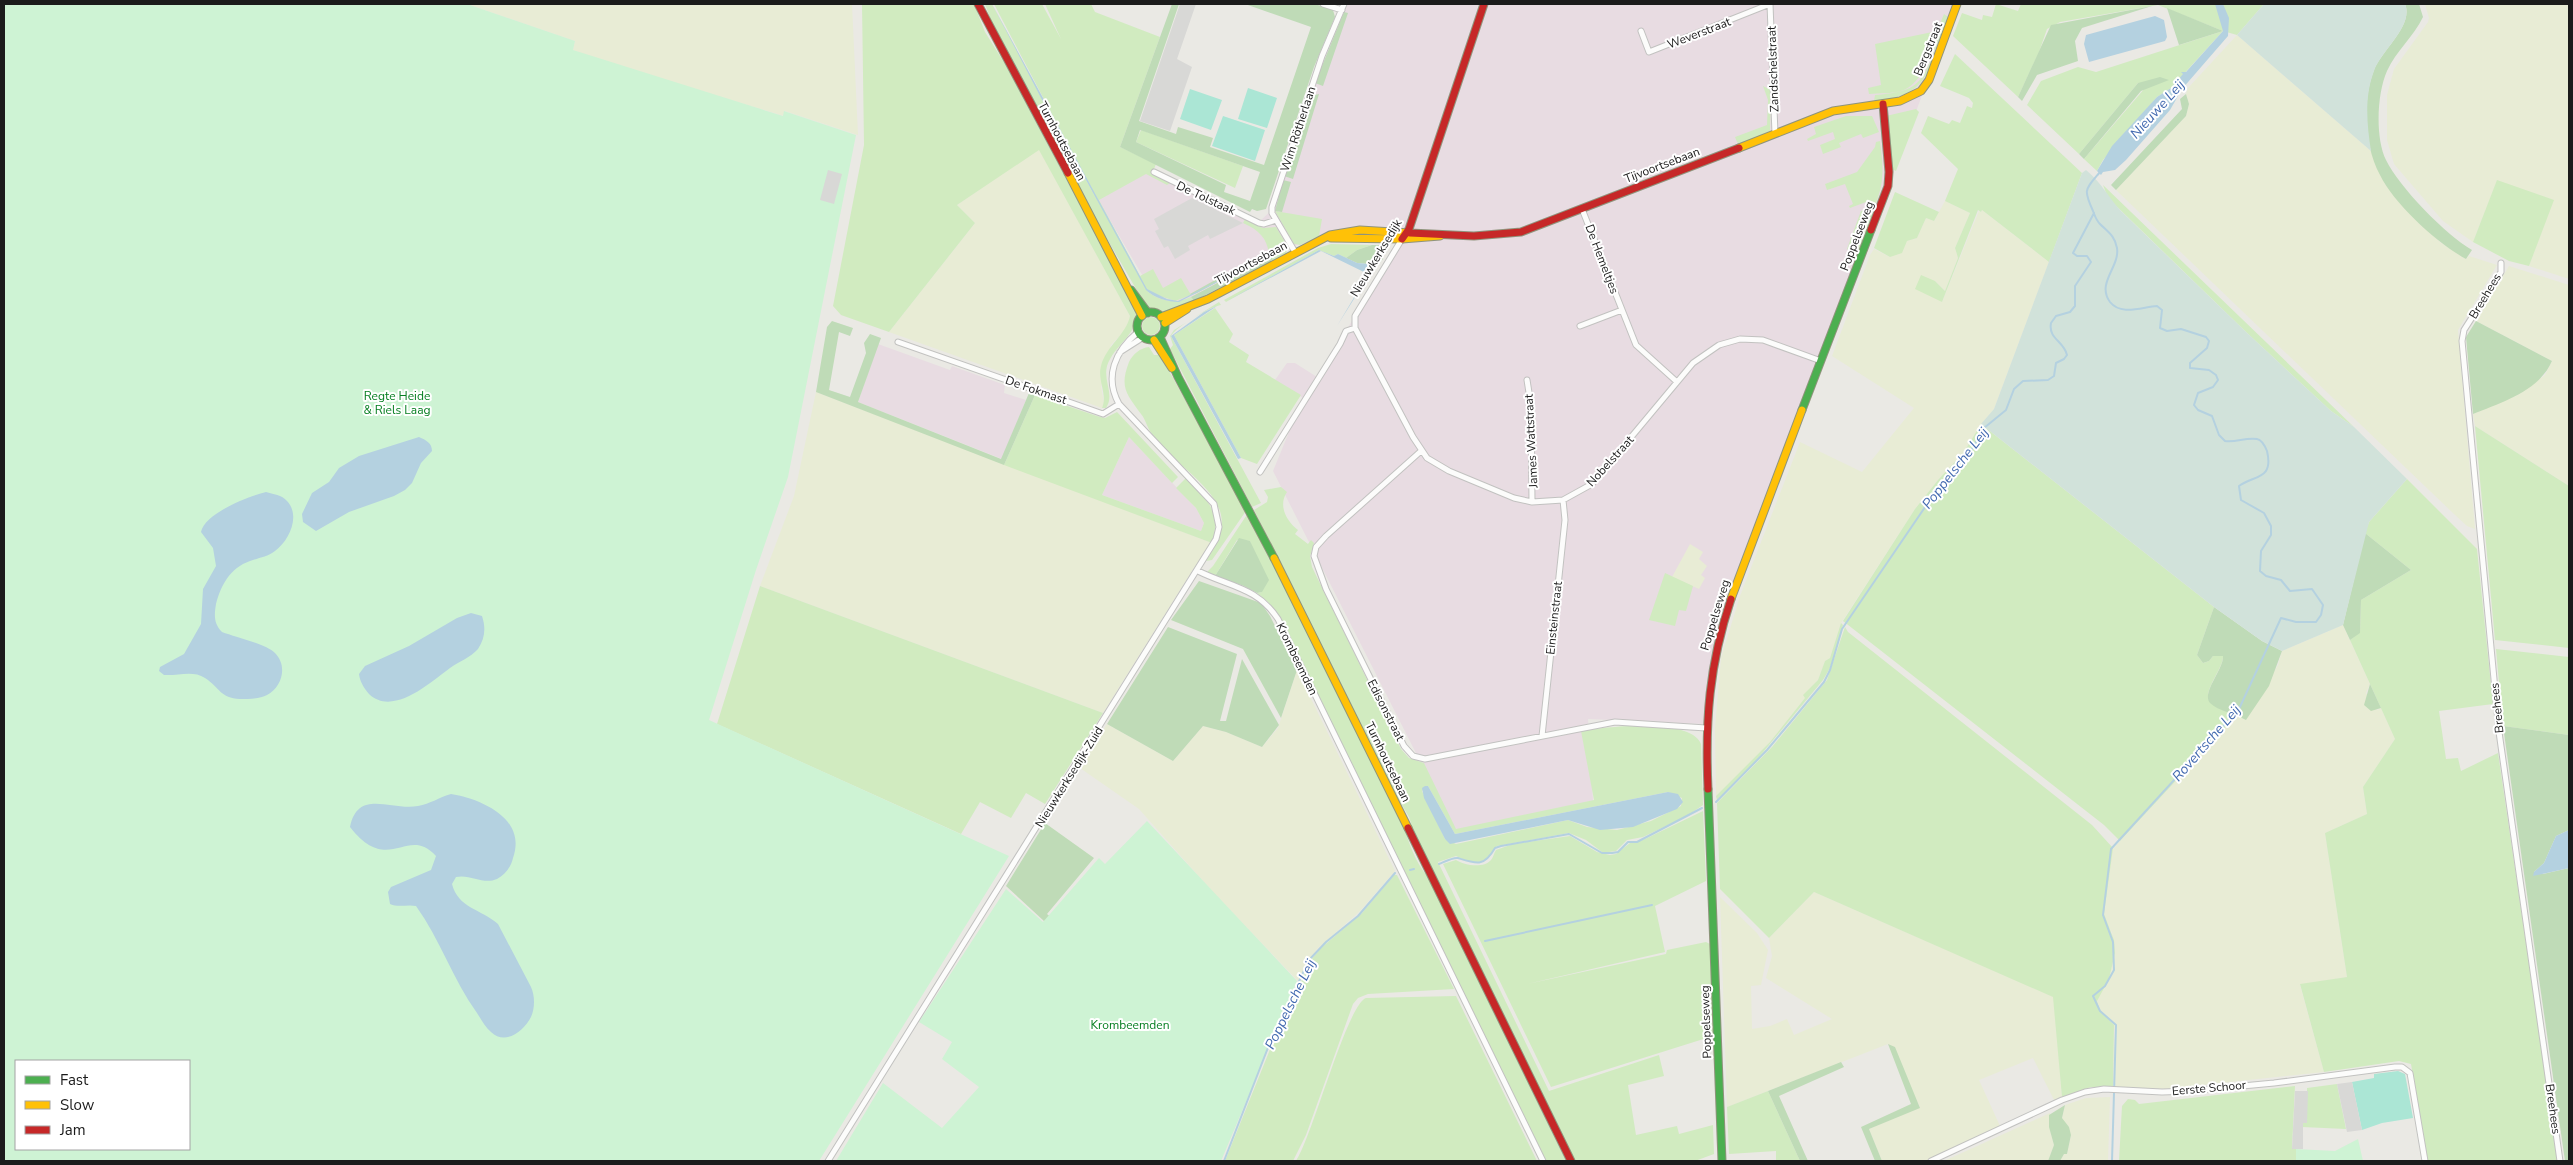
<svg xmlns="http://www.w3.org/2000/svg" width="2573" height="1165" font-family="'Nunito Sans',sans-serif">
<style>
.industrial{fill:#e8dce2}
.farmland{fill:#e8ecd5}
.grass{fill:#d1ebc0;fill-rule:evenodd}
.forest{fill:#bfdbb7;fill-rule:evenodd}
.wetland{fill:#d1e2da}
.park{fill:#cef3d4;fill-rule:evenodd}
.pitch{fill:#abe6d5}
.parking{fill:#d8d8d6}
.water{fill:#b4d1e0}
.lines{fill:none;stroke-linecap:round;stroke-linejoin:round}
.stream{stroke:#b4d1e0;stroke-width:2}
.street-casing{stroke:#c2c2c0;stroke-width:7}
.fast-casing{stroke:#8f947c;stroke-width:9}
.slow-casing{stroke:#8f947c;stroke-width:9}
.jam-casing{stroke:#8f947c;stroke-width:9}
.street{stroke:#fcfcfb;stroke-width:5}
.fast{stroke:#4caf50;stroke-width:7}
.slow{stroke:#ffc107;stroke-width:7}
.jam{stroke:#c62828;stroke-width:7}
.labels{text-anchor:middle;stroke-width:4;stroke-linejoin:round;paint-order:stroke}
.street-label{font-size:12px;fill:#1b1b1b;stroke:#fff}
.park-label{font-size:12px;fill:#057e20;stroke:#fff}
.water-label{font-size:14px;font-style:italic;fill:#436ab0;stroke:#fff}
</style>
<rect width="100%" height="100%" fill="#eae9e4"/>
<path class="industrial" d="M1347,4H1956L1863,254L1721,618L1704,724L1588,719L1593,801L1456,832L1273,471L1303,398L1275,380L1287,363H1295L1317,377L1402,241L1372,238L1298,244L1164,312L1098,200L1145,172L1259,222L1274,208L1308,100Z
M878,344L950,370L952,366L1005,385L1004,393L1026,400L1002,459L858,402Z
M1129,437L1196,508L1204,523L1201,531L1102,495Z"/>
<path class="farmland" d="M467,4H852L858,135L785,111L784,116L609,63L573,50L575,41Z
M2425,4H2569V279L2529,266L2553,200L2497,181L2473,242L2443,221L2394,164L2387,140V95L2394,69L2428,22L2429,18Z
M2237,35L2371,151L2385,184L2408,210L2440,242L2466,259L2469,256L2497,265L2458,330L2475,529L2467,526L2454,514L2116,190L2186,116L2189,104L2186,94L2188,88Z
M1039,149L1130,316L1128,327L1111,345L1101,387L1104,403L1102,408L889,332L975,223L957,205Z
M1945,201L1970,213L1955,248L1958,258L1945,291L1935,281L1942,302L1979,211L1981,212L1982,210L2049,262L1994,409L1983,422L1964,452L1938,480L1915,509L1841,623L1830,658L1825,661L1818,680L1804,695L1806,698L1770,742L1716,796L1715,728L1721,658L1740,596L1800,442L1862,472L1914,408L1832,356L1870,255L1874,249L1890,257L1907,241L1917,238L1926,218L1934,221Z
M2509,266L2569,285V486L2475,426L2473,414L2525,390L2545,375L2552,361L2476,321Z
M816,392L1212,543L1192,571L1103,713L760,586L794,496Z
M1690,544L1703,552L1699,559L1707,566L1701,575L1705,578L1699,589L1672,577Z
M2343,625L2370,684L2366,693L2377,710L2381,708L2395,739L2363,787L2367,814L2325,833L2347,977L2300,985L2324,1072L2165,1089L2113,1087L2115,1030L2109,1018L2100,1010L2097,999L2109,979L2115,953L2112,932L2106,923L2104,914L2112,850L2237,715L2246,719L2278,665L2282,651Z
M1297,670L1395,871L1359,912L1317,949L1298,981L1211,890L1139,809L1080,768L1107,724L1173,761L1203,726L1226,732L1262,747L1278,728Z
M1814,892L2054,997L2062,1097L2054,1100L2033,1058L1979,1080L2000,1126L1963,1146L1928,1161H1882L1869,1129L1920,1107L1888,1044L1727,1107L1720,897L1757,933L1768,950L1761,985L1751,986L1752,1029L1770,1026L1787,1019L1794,1035L1832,1019L1766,978L1772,956L1769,938Z
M2110,1097L2108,1161H2060L2064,1154H2067L2071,1135L2062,1118L2065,1105L2086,1098Z
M2050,1113V1130L2054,1145L2048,1161H1944Z"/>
<path class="grass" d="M862,4H974L985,32L1005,64L1137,312C1137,336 1114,345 1107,366C1103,381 1115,395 1106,408H1102C1108,395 1097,380 1101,366C1106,346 1126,335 1130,316L1039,150L957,205L975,223L889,332L841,315L833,306L864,145Z
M985,4H992L1100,206L994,4H1042L1061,39L1045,4H1091L1095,12L1160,37L1120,147L1156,164L1152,174L1170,183L1167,185L1146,174L1099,200L1140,276L1153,269L1163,288L1181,278L1191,295L1175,301L1148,292C1162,302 1176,304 1191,297L1194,301L1162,313L1146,306L1088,206L992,23Z
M1996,4L2018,11L2021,4H2264L2237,35L2223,31L2171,88L2157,97L2103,160L2097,171L2084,159L2145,88L2138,83L2079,154L2027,105L2041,81L2078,67L2096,72L2223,31L2158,5L2060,22L2047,29L2039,52L2018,97L1953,36L1962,13L1982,20L1983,15L1992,17Z
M1944,14L1948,17C1940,38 1925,81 1904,90C1894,94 1880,93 1869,94L1868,88L1881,85L1875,44L1937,31Z
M1934,52C1934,56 1932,62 1930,66C1920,93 1900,98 1874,101L1875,95C1911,92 1921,88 1934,52Z
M1955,54L2082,173L2049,262L1982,210L1981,212L1978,210L1942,302L1915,289L1921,275L1935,281L1945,291L1958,258L1955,248L1970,213L1945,201L1958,169L1921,133L1928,116L1949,124L1952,120L1960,123L1967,106L1972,108L1973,103L1969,98L1940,86Z
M1763,86L1771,90L1770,131L1740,144L1737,142L1735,137L1767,125L1768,100Z
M1916,109L1919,112L1896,171L1892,169L1886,116Z
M1846,116H1872L1879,132L1863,138L1861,134L1839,143L1841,147L1823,154L1820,145L1835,139L1833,132L1808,141L1807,139L1816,134L1814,127Z
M1141,130L1243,166L1235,188L1136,142Z
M1880,141C1883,164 1885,181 1876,203L1866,202L1850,208L1849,206L1853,204L1845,184L1827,190L1825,184L1857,172L1875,147L1876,142Z
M2497,180L2554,200L2529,266L2509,261L2473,242Z
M2103,185L2354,427L2331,411L2246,332L2108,198Z
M1895,192L1939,212L1934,221L1926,218L1917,238L1907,241L1902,253L1890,257L1874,248Z
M1867,210L1873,213L1858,252L1847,249L1861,211Z
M1275,211L1322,219L1319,236L1300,245L1294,244Z
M1245,219L1263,228L1276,227L1288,247L1286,253L1273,260L1270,255L1278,249L1269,254C1267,238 1259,230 1243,223Z
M1331,244L1372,245L1357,250L1346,258L1338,254L1334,256L1319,250L1226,302L1224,300L1318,248Z
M1219,302L1221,305C1210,307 1177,326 1171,336L1261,503L1252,507L1170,349L1173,345L1170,336L1174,330Z
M1215,308L1233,334L1229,342L1249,355L1246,362L1301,395L1257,464L1241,458L1174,335Z
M1142 326a9 9 0 1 1 18 0a9 9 0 1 1-18 0Z
M1149,347L1154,355H1159L1172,376L1246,511L1212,560L1206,561C1216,545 1226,531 1220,511C1210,482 1169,460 1152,434C1147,428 1146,420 1141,414C1127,394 1119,388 1129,362C1133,354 1140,348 1149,347Z
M1035,395L1097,416L1105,418L1117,412L1178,477L1172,483L1129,437L1102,495L1201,531L1204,523L1196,508L1176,488L1186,478C1207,500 1222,511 1212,543L1004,465Z
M1981,424L2214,607L2197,655L2203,663L2209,661L2213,656H2223C2224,668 2200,694 2211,703C2218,709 2229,712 2237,715L2120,841L2104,825L1843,621L1915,509L1938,480L1964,452Z
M2475,426L2569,486V648L2495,640Z
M2407,479L2477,549L2493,704L2439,711L2446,759L2458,758L2461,771L2498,753L2558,1161H2428L2411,1064L2399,1061L2324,1072L2300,984L2347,977L2325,833L2367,814L2363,787L2395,739L2350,640L2360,632L2361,600L2411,570L2365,533L2369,522Z
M1281,487L1287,492C1278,505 1286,521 1298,530L1295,534L1308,544L1311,540L1314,543L1310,556L1312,567L1401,749L1409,758L1424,763L1456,829L1594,800L1581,731C1606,727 1690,717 1701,744L1703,805L1687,816L1643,837L1627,840L1616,851L1609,852H1602L1586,840L1569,833L1497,846C1492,849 1493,852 1490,856C1482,867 1466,861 1456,856L1438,862L1549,1091L1659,1055L1664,1076L1628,1085L1636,1135L1677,1126L1679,1134L1713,1125L1714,1154L1695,1161H1574L1416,838L1409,817L1390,785L1254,510L1267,502L1268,497L1264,490ZM1428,786L1455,834L1668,792L1682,798L1681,806L1651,821L1617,830L1587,827L1568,820L1456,844L1445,839L1422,791Z
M1248,513L1403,824C1409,843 1415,862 1428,877L1566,1161H1546L1280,618L1268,602L1257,593L1262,592L1250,541L1237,540L1215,576L1206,573L1213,566Z
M1665,573L1693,586L1686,611L1679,610L1675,626L1649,620Z
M760,586L1103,713L1045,804L1026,793L1011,818L980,802L961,834L717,724Z
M1841,623L1843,625L1830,668L1823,680L1755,762L1717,800L1716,796L1770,742L1805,698L1803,695L1818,680L1825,661L1830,658Z
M1845,627L1848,632L2092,825L2113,848L2104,914L2114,940L2115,953L2109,979L2097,1001L2100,1010L2114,1025L2113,1087H2091L2062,1097L2053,997L1814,892L1769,938L1720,889L1717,803L1772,747L1827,680Z
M2496,649L2569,657V735L2503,726Z
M1703,811L1706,881L1655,906L1665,952L1527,984L1666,954L1667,950L1706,942L1710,944L1713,1036L1551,1087L1443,864L1456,860C1464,865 1483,869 1491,860C1493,858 1494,853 1496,850L1513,844L1570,836L1597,852L1610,855L1616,854L1630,843L1643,840Z
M1394,875H1397L1454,989L1368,994L1358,998L1353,1004L1306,1135L1293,1161H1225L1273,1042L1311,960L1321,948L1362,913Z
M1456,996L1537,1161H1296C1313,1135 1347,1005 1366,998Z
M2337,1084L2346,1129L2302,1127L2303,1122H2307V1088Z
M2295,1086L2292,1148L2296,1149V1161H2119L2122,1106L2128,1099L2135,1100L2139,1104Z
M1768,1091L1800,1161H1776V1151L1729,1154L1727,1107Z"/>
<path class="forest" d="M1172,4H1179L1139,121L1176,134L1178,127L1213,138L1210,147L1264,165L1311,27L1245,4H1315L1333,10L1335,17L1314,67L1266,209L1257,211L1252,209L1250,212L1120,147ZM1140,130L1260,172L1250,201L1224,192L1226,185L1136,142Z
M2405,4H2419L2423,17C2414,36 2396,51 2387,71C2377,93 2375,138 2386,160C2399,187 2446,235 2472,250L2466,259C2437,243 2395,205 2380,175C2364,145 2362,101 2374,70C2382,50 2414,25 2405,4Z
M2152,6L2082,28L2075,41L2078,61L2037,75L2022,101L2018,97L2051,25Z
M2167,8L2223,31L2179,45Z
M1344,12L1348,13L1323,86L1315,83Z
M2160,77L2169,80L2141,91L2084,159L2079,154L2138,83Z
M1319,94L1293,179L1284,176L1311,96Z
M2186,94L2189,104L2186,116L2116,190L2111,185L2182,109L2180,99Z
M1283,180L1291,182L1282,212L1275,211Z
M1372,245H1379L1383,249V259L1378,265L1371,267L1369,264L1357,263L1346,258L1357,250Z
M1267,251L1269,254L1197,293L1191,295L1190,294Z
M1270,255L1273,260L1194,301L1191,297Z
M832,321L853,328L850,336L839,332L829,390L850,397L866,353L864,343L870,334L881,338L858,402L1001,459L1029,393L1035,395L1004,465L816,392L827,327Z
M2476,321L2552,361C2539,391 2502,402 2473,414L2466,337Z
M2365,533L2411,570L2361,600L2360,633L2350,640L2343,625Z
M1239,538L1250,541L1269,580L1262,592L1257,593L1244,586L1215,576Z
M1199,581L1261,603L1270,616L1297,670L1281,718L1243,649L1171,620Z
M2214,607L2262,641L2282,651L2269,686L2246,720C2236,714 2218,711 2210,703C2201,693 2224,669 2223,656H2213L2209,661L2203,663L2197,655Z
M1168,627L1237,654L1220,721H1226L1242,659L1279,725L1262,747L1226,732L1203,726L1173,761L1107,724Z
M2370,684L2381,708L2371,711L2364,705Z
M2503,726L2569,735V830L2556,836L2544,863L2534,872L2543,874L2569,868V1161H2565Z
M1045,823L1094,858L1047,914L1101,961L1095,968L1006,886Z
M1888,1044L1895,1047L1920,1108L1869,1129L1882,1161H1875L1861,1127L1911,1104Z
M1841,1062L1844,1067L1779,1096L1808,1161H1800L1768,1091Z
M2065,1105L2062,1118L2069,1127L2071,1135L2067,1154H2064L2060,1161H2048L2054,1145L2049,1127V1115Z"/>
<path class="wetland" d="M2264,4H2405C2414,26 2381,50 2374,71C2364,97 2367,125 2371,151L2237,35Z
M2086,170C2102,183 2108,197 2121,211L2246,332L2331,411L2354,427L2407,479L2369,522L2343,625L2282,651L2262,641L2214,607L1981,424L1994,409L2082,173Z"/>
<path class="park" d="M4,4H467L575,41L573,50L783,116L784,111L856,135L788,477L756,570L709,720L1009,856L819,1161H4ZM16,1061H189V1149H16Z
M1147,821L1297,981L1221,1161H836L883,1083L942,1128L979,1087L942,1059L952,1042L919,1022L1006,889L1043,922L1099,858L1105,864Z
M2358,1139L2363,1161H2296V1149L2335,1151Z"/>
<path class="pitch" d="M1248,88L1277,98L1267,128L1238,119Z
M1190,89L1222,100L1211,130L1180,119Z
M1223,116L1265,130L1255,161L1212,146Z
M2398,1071L2405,1074L2413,1118L2382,1123L2362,1130L2352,1082L2374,1078V1074Z"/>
<path class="parking" d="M1180,4H1196L1177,59L1192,67L1170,131L1140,121Z
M828,170L842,174L834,204L820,200Z
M1192,198L1243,223L1210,239L1208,235L1188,246L1190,250L1175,259L1168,246L1164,248L1155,231L1159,229L1154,219Z
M2352,1082L2362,1130L2347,1132L2337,1084Z
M2295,1091H2308L2307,1123H2303V1149H2292Z"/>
<path class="water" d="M992,4L1147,289L1167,299L1178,301L1279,250L1179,302C1168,302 1154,298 1146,290L1079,167L1076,165Z
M2215,4H2223L2229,18L2228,36L2182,89L2170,110L2126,160L2115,170L2103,172L2101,175L2097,171L2112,146L2157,97L2171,88L2183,74L2181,72H2186L2223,31Z
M2155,16L2164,20L2167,37L2165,41L2089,62L2084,44L2086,35Z
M1319,250L1334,256L1338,254L1357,263L1369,264V275L1337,326L1368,274L1321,251L1227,301Z
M1217,306L1174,335L1241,458L1238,459L1171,336L1204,312Z
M419,437C426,440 432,443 432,451L421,463L412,483L405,490L394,496L349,512L316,531L303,522L302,514L312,493L329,482L339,468L359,456Z
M266,492C273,494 282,495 287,501C301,516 289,541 275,551C267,557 258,558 250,561C230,568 221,585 216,604C214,616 214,624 222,632C235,637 266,644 275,653C288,666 282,687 267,695C260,699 248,699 240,699C220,698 220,688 205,678C193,670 178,676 164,675L159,671L160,667L184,654L201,624L203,589L216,566L213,548L201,532C205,513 249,496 266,492Z
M471,613L482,616C486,628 485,638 478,649C470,658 460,661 450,668C431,682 393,717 369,694C364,688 360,682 359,674L365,666L409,646L457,618Z
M1425,786H1428L1455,834L1668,792L1678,794L1683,802L1677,809L1633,827L1600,830L1568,820L1450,844L1445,839L1424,798L1422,788Z
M451,794C482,799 527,819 513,858C511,867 505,875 497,879C483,885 471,874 456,877L452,884C458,908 481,909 498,924L531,987C535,996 535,1008 531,1017C524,1031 505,1046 491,1032C485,1027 481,1019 477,1013C453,980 440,939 416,906C407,904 399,908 390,904L388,892L391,887L431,870L436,856C407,824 389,877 350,827C358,788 391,811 418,806C430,804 440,797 451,794Z
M2569,830V868L2533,876L2534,872L2544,863L2556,836Z"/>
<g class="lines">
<path class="stream" d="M2100,172C2085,190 2083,189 2093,211C2095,216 2096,220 2100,224C2108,232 2115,236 2117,248C2120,267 2096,283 2110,302C2121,316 2142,307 2157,306L2162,310L2160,328L2167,331L2181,329L2206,337L2209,341L2207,348L2190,363V368L2209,370L2216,375L2218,380L2213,387L2198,393L2194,405L2198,410L2212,416L2219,435L2225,441C2235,443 2246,437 2257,439C2262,440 2265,446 2267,451C2274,480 2254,475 2239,486L2241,500L2264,513L2271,526V535L2261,551L2260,571L2266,576L2281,580L2290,591L2312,589L2323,605L2321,615L2316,622H2296L2281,618L2239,709L2111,849L2103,915L2113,942L2114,970L2105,986L2093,996L2100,1011L2116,1025L2112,1161
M1716,802L1767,750L1824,682L1830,670L1842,629L1936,491L1968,456L1984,428L2006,410L2014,389L2023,381L2048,380L2054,376L2056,363L2064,359L2067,355C2064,341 2048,339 2051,323L2056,316L2070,312L2075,306V286L2091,262L2087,256H2077L2073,253L2094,213
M1439,864C1444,862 1453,857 1458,858C1477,864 1484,867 1495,848L1501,846L1569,834L1602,853H1612L1618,852L1628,842H1637L1702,808
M1410,870L1414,869
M1485,941L1652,905
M1224,1161L1269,1045L1309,960L1326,942L1358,916L1395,873"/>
<defs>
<path id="street" d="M1323,4L1342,10
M1770,4L1775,134
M1641,31L1649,52L1770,4
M1154,172L1259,223L1264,224L1276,220
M1582,209L1636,345L1677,382
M1402,239L1355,316V328L1413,437L1427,458L1449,471L1514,498L1532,502L1563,500L1592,484L1693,363L1719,345L1740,339L1763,340L1821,361
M1295,252L1272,213V207L1322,56L1344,4
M2501,263V272L2464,330L2462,341L2499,732L2560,1161
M1580,326L1622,310
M898,342L1103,414L1119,404
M1120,352L1142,338
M1527,380L1531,405L1532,502
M1421,451L1326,536L1316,547L1314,556L1326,589L1404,746L1413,756L1425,759L1615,722L1706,728
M1260,472L1340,344L1346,331L1355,328
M1198,571C1230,587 1257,587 1278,619L1543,1161
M1542,736L1565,520L1563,500
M828,1161L1216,539L1219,527L1214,504L1119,404C1104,377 1115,351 1138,332
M1931,1161L2062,1100L2085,1092L2104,1089L2162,1092L2190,1091L2274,1083L2395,1067H2402L2410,1073L2425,1161"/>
<path id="fast" d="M1131,290L1148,313
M1137 326a14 14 0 1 1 28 0a14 14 0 1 1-28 0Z
M1160,337L1178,377L1274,558
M1802,410L1871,230
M1708,789L1722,1161"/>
<path id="slow" d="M1739,148L1833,111L1900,101L1921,91L1929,80L1957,4
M1068,173L1142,316
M1331,238L1402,239L1440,236
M1161,317L1208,299L1330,235L1360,230L1410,233
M1165,323L1187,309
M1154,340L1172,368
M1274,558L1408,828
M1731,599L1802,410"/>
<path id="jam" d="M978,4L1068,173
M1871,230L1888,186L1889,172L1883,104
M1410,233L1474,236L1521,232L1739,148
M1402,239L1409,229L1484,4
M1708,789C1705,721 1709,665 1731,599
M1408,828L1571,1161"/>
</defs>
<use href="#street" class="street-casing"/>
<use href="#fast" class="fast-casing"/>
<use href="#slow" class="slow-casing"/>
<use href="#jam" class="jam-casing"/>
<use href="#street" class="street"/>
<use href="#fast" class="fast"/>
<use href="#slow" class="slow"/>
<use href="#jam" class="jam"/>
</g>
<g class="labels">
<g class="street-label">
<text transform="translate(1699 33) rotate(-21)" y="4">Weverstraat</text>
<text transform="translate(1928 49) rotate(-68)" y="4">Bergstraat</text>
<text transform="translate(1773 69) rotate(-92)" y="4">Zandschelstraat</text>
<text transform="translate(1298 129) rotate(-72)" y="4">Wim Rötherlaan</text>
<text transform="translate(1062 141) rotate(62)" y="4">Turnhoutsebaan</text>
<text transform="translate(1662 165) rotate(-21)" y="4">Tijvoortsebaan</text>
<text transform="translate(1206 198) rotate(25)" y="4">De Tolstaak</text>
<text transform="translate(1857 236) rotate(-69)" y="4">Poppelseweg</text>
<text transform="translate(1376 258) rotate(-59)" y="4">Nieuwkerksedijk</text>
<text transform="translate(1602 259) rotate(69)" y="4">De Hemeltjes</text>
<text transform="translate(1251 263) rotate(-28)" y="4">Tijvoortsebaan</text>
<text transform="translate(2485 296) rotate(-59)" y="4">Breehees</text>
<text transform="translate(1036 390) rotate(19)" y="4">De Fokmast</text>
<text transform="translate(1531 441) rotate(-93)" y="4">James Wattstraat</text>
<text transform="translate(1610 461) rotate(-48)" y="4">Nobelstraat</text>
<text transform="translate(1715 615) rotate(-73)" y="4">Poppelseweg</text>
<text transform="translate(1554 618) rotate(-84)" y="4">Einsteinstraat</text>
<text transform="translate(1297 659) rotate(64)" y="4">Krombeemden</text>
<text transform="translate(2497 708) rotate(-96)" y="4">Breehees</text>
<text transform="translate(1386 710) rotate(63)" y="4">Edisonstraat</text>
<text transform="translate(1388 762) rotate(64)" y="4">Turnhoutsebaan</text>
<text transform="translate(1069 777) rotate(-58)" y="4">Nieuwkerksedijk-Zuid</text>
<text transform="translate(1706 1022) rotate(-92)" y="4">Poppelseweg</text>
<text transform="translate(2209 1088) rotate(-5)" y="4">Eerste Schoor</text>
<text transform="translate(2553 1109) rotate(82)" y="4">Breehees</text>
</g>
<g class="park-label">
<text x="397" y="400">Regte Heide<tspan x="397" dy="14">&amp; Riels Laag</tspan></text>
<text x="1130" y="1029">Krombeemden</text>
</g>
<g class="water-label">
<text transform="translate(2157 109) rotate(-48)" y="5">Nieuwe Leij</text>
<text transform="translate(1955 468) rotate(-52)" y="5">Poppelsche Leij</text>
<text transform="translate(2206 743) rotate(-49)" y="5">Rovertsche Leij</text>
<text transform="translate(1290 1004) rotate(-64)" y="5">Poppelsche Leij</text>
</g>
</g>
<rect width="2573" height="1165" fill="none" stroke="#1b1b1b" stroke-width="10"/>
<rect x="15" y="1060" width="175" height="90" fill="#ffffff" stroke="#a4a4a4"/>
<rect x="25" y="1076" width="25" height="8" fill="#4caf50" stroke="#a4a4a4"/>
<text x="60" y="1085" font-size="15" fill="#1b1b1b">Fast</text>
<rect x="25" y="1101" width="25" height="8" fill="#ffc107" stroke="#a4a4a4"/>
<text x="60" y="1110" font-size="15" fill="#1b1b1b">Slow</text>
<rect x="25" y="1126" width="25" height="8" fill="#c62828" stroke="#a4a4a4"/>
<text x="60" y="1135" font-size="15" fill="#1b1b1b">Jam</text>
</svg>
